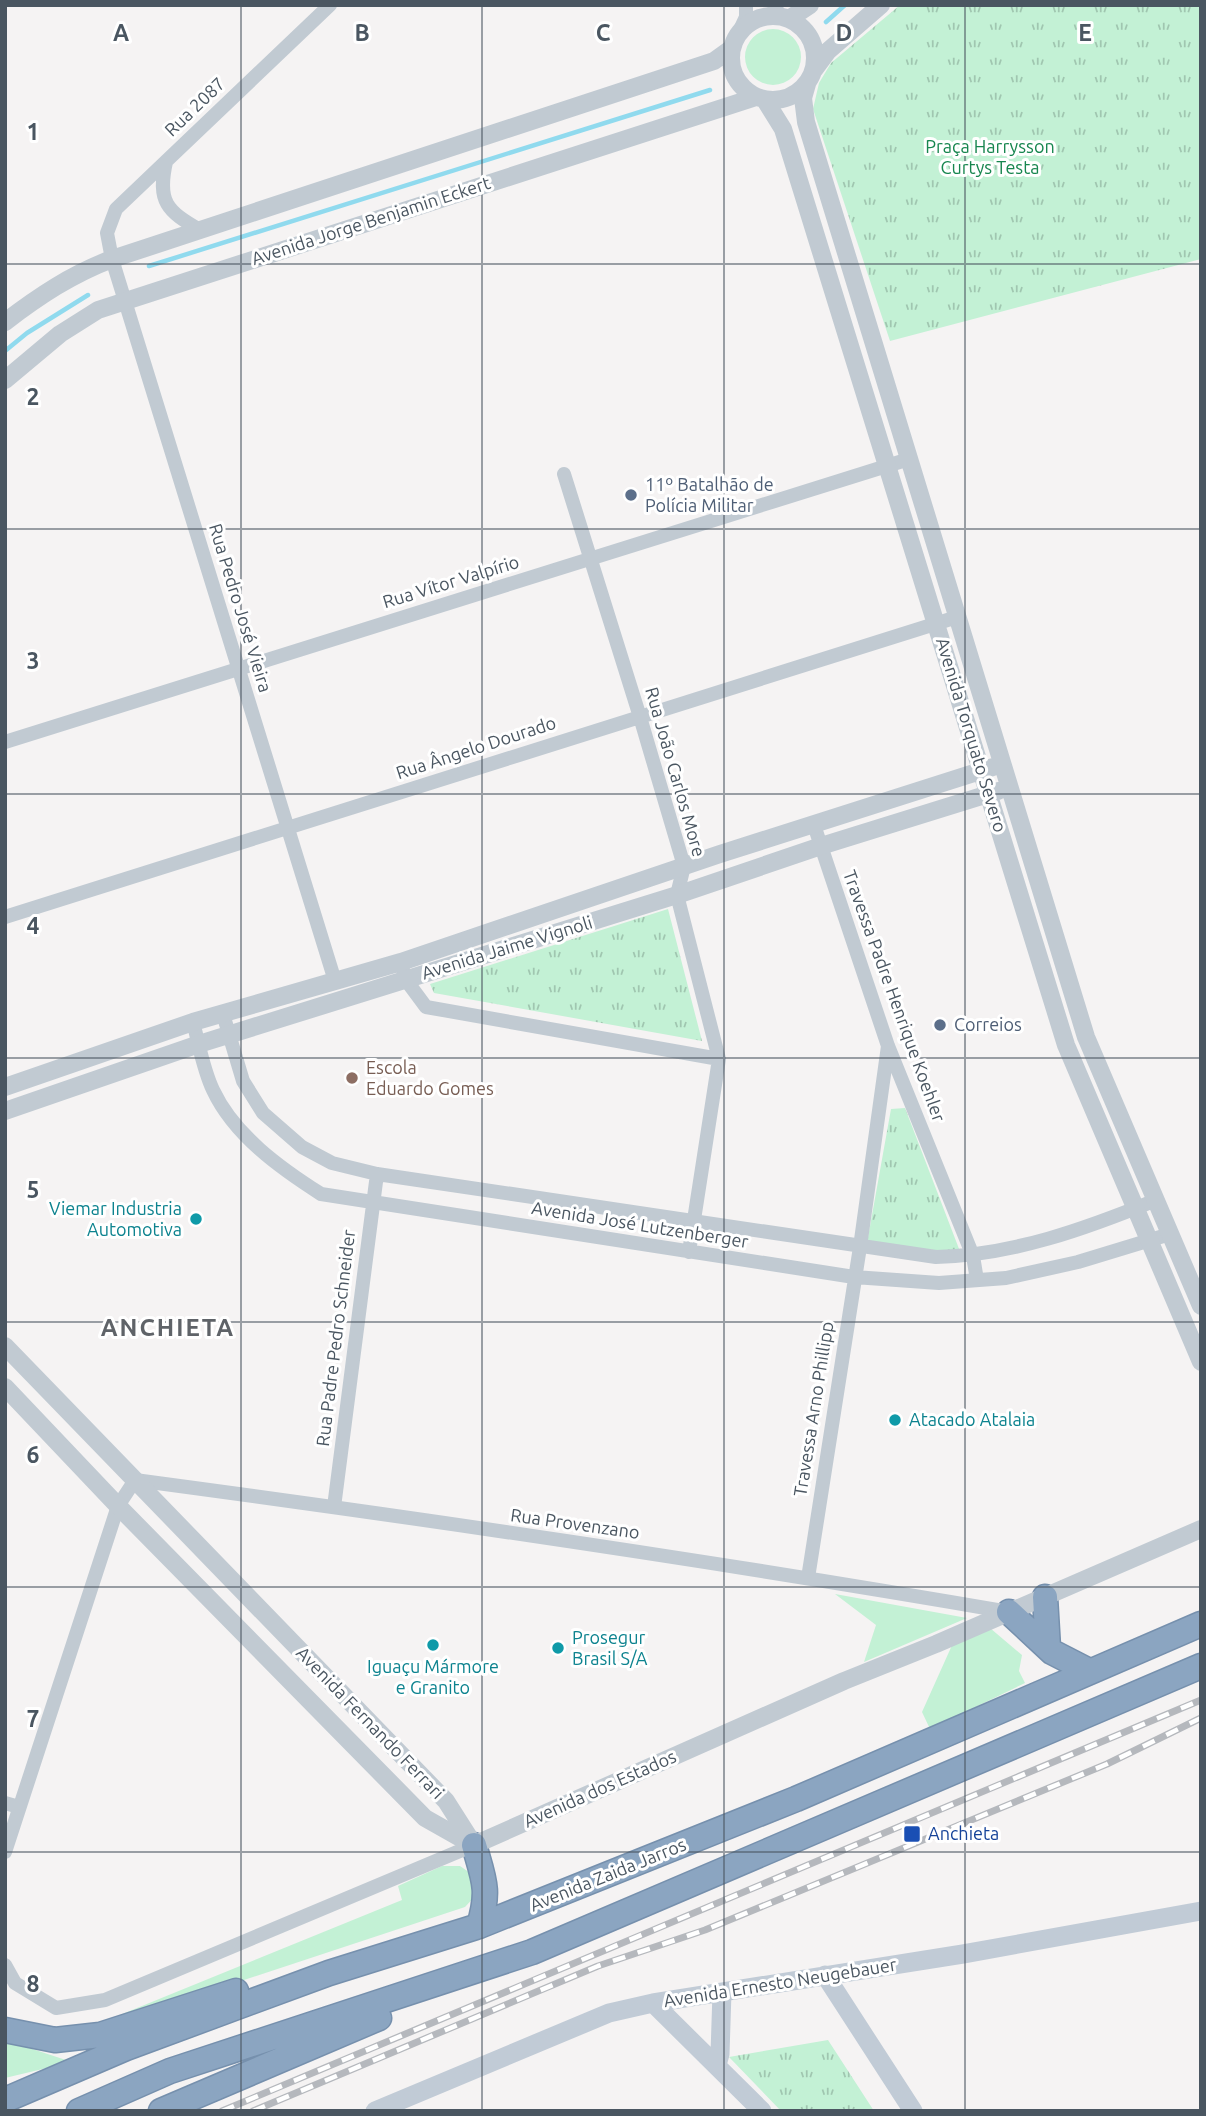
<svg xmlns="http://www.w3.org/2000/svg" width="1206" height="2116" font-family="Ubuntu,sans-serif">
<style>
.grass{fill:#c3f1d5}
.park{fill:url(#park-tufts)}
.lines{fill:none;stroke-linecap:round;stroke-linejoin:round}
.stream{stroke:#90daee;stroke-width:4.5}
.motorway-casing{stroke:#7690ad;stroke-width:27}
.minor{stroke:#c1cad2;stroke-width:14}
.tertiary{stroke:#c1cad2;stroke-width:18}
.secondary{stroke:#c1cbd6;stroke-width:19}
.motorway{stroke:#8ba5c1;stroke-width:24}
.rail-casing{stroke:#b5b8bd;stroke-width:7}
.rail{stroke:#fff;stroke-width:4.5;stroke-dasharray:13;stroke-linecap:butt}
.grid{fill:none;stroke:#4a5661;stroke-width:2;stroke-opacity:0.55}
.service-dot{fill:#5c6f8a;stroke:#fff;stroke-width:2.5}
.education-dot{fill:#8d6e63;stroke:#fff;stroke-width:2.5}
.culture-dot{fill:#0f9aa8;stroke:#fff;stroke-width:2.5}
.transit-dot{fill:#1a4fb4;stroke:#fff;stroke-width:2.5}
.labels{text-anchor:middle;stroke-width:6;stroke-linejoin:round;paint-order:stroke}
.street-label{font-size:18px;fill:#4a5661;stroke:#fff}
.park-label{font-size:18px;fill:#17864f;stroke:#fff}
.service-label{font-size:18px;fill:#4e5e75;stroke:#fff;text-anchor:start}
.education-label{font-size:18px;fill:#785e54;stroke:#fff;text-anchor:start}
.culture-label{font-size:18px;fill:#0d838f;stroke:#fff;text-anchor:start}
.transit-label{font-size:18px;fill:#164399;stroke:#fff;text-anchor:start}
.district-label{font-size:24px;font-weight:bold;letter-spacing:2px;fill:#5f6368;stroke:#fff}
.grid-label{font-size:23px;text-anchor:middle;font-weight:bold;fill:#4a5661;stroke:#fff;stroke-width:6;stroke-linejoin:round;paint-order:stroke}
</style>
<defs>
<pattern id="park-tufts" width="24" height="20" patternUnits="userSpaceOnUse" patternTransform="scale(1.75)"><rect width="24" height="20" fill="#c3f1d5"/><path d="M3 7l-1-3M5 7V3M7 7l1-3M15 17l-1-3M17 17v-4M19 17l1-3" fill="none" stroke="#a0c6b0"/></pattern>
</defs>
<rect width="100%" height="100%" fill="#f5f3f3"/>
<path class="grass" d="M745 57a28 28 0 1 1 56 0a28 28 0 1 1-56 0Z
M835,1594L967,1618L864,1662L876,1625Z
M990,1628L1022,1655L1019,1671L1025,1683L930,1729L922,1712L953,1643Z
M442,1866H460L476,1877L478,1893L465,1907L111,2024L110,2019L402,1900L398,1886Z
M5,2040L72,2062L5,2078Z"/>
<path class="park" d="M900,5H1201V259L890,341L813,109L819,83L831,63Z
M668,909L702,1041L434,993L430,984Z
M905,1108L961,1254L867,1243L891,1109Z
M828,2040L874,2111H781L729,2057Z"/>
<g class="lines">
<path class="stream" d="M826,22L845,5
M149,266L710,90
M5,351L27,333L88,295"/>
<defs>
<path id="motorway" d="M1045,1597L1048,1648
M1009,1612L1052,1652L1089,1671
M474,1845C484,1880 490,1890 479,1926
M5,2030L55,2040L100,2035L236,1991
M5,2100L126,2048L329,1973L479,1926L796,1799L1201,1624
M79,2111L170,2071L532,1952L1201,1666
M161,2111L379,2018"/>
</defs>
<use href="#motorway" class="motorway-casing"/>
<path class="minor" d="M330,5L116,209L107,233L112,259L335,981
M774,5L781,17
M739,32L746,17V5
M166,162C157,202 167,211 200,230
M564,474L640,717L684,866L677,895L719,1059L689,1252
M5,742L909,459
M814,825L888,1046L973,1256L977,1280
M5,917L957,617
M403,970L406,980L426,1007L719,1059
M223,1014L243,1081L263,1113L302,1147L332,1163L377,1174L936,1257C1013,1255 1085,1229 1156,1200
M193,1022C199,1044 203,1069 213,1090C234,1135 280,1168 321,1194L854,1277L939,1283L1006,1278L1078,1262L1170,1234
M334,1507L377,1174
M808,1578L860,1247L888,1046
M5,1803L19,1807
M5,1852L118,1506L135,1480C427,1519 719,1562 1009,1612
M5,1965L15,1983L56,2008L105,2000L474,1845"/>
<path class="tertiary" d="M731 58a42 42 0 1 1 84 0a42 42 0 1 1-84 0Z
M789,19L810,5
M814,70L828,51L881,5
M807,84L803,98L806,122L1086,1037L1201,1306
M765,100L783,129L1066,1045L1201,1362
M5,322C39,296 72,274 112,259L714,61L732,48
M5,380L60,334L98,310L756,97
M5,1087L193,1022L401,962L720,854L993,767
M5,1111L199,1044L677,895L821,846L998,791
M5,1346L446,1801L474,1845
M5,1387L118,1506L425,1818L471,1844
M474,1845L844,1681L936,1644L1201,1529"/>
<path class="secondary" d="M825,1975L913,2111
M653,2003L762,2111
M717,2065L720,2054L722,1992
M375,2111L609,2013L653,2003L963,1954L1201,1911"/>
<use href="#motorway" class="motorway"/>
<defs>
<path id="rail" d="M222,2111L1201,1700
M253,2111L598,1966L705,1930L1107,1764L1201,1718"/>
</defs>
<use href="#rail" class="rail-casing"/>
<use href="#rail" class="rail"/>
</g>
<path class="grid" d="M241,5V2111M482,5V2111M724,5V2111M965,5V2111M5,264H1201M5,529H1201M5,794H1201M5,1058H1201M5,1322H1201M5,1587H1201M5,1852H1201"/>
<g class="service-dot">
<circle cx="631" cy="495" r="7"/>
<circle cx="940" cy="1025" r="7"/>
</g>
<circle class="education-dot" cx="352" cy="1078" r="7"/>
<g class="culture-dot">
<circle cx="196" cy="1219" r="7"/>
<circle cx="895" cy="1420" r="7"/>
<circle cx="433" cy="1645" r="7"/>
<circle cx="558" cy="1648" r="7"/>
</g>
<rect class="transit-dot" x="903" y="1825" width="18" height="18" rx="3.5"/>
<g class="labels">
<g class="street-label">
<text transform="translate(195 107) rotate(-44)" y="6">Rua 2087</text>
<text transform="translate(371 221) rotate(-18)" y="6">Avenida Jorge Benjamin Eckert</text>
<text transform="translate(451 582) rotate(-17)" y="6">Rua Vítor Valpírio</text>
<text transform="translate(240 608) rotate(73)" y="6">Rua Pedro José Vieira</text>
<text transform="translate(971 735) rotate(73)" y="6">Avenida Torquato Severo</text>
<text transform="translate(476 748) rotate(-18)" y="6">Rua Ângelo Dourado</text>
<text transform="translate(675 772) rotate(74)" y="6">Rua João Carlos More</text>
<text transform="translate(507 948) rotate(-17)" y="6">Avenida Jaime Vignoli</text>
<text transform="translate(894 996) rotate(70)" y="6">Travessa Padre Henrique Koehler</text>
<text transform="translate(640 1225) rotate(9)" y="6">Avenida José Lutzenberger</text>
<text transform="translate(336 1338) rotate(-83)" y="6">Rua Padre Pedro Schneider</text>
<text transform="translate(814 1409) rotate(-81)" y="6">Travessa Arno Phillipp</text>
<text transform="translate(575 1524) rotate(8)" y="6">Rua Provenzano</text>
<text transform="translate(370 1723) rotate(46)" y="6">Avenida Fernando Ferrari</text>
<text transform="translate(600 1789) rotate(-24)" y="6">Avenida dos Estados</text>
<text transform="translate(608 1875) rotate(-22)" y="6">Avenida Zaida Jarros</text>
<text transform="translate(780 1983) rotate(-9)" y="6">Avenida Ernesto Neugebauer</text>
</g>
<g class="park-label">
<text x="990" y="153">Praça Harrysson<tspan x="990" dy="21">Curtys Testa</tspan></text>
</g>
<g class="service-label">
<text x="645" y="491">11º Batalhão de<tspan x="645" dy="21">Polícia Militar</tspan></text>
<text x="954" y="1031">Correios</text>
</g>
<g class="education-label">
<text x="366" y="1074">Escola<tspan x="366" dy="21">Eduardo Gomes</tspan></text>
</g>
<g class="culture-label">
<text x="182" y="1215" text-anchor="end">Viemar Industria<tspan x="182" dy="21">Automotiva</tspan></text>
<text x="909" y="1426">Atacado Atalaia</text>
<text x="572" y="1644">Prosegur<tspan x="572" dy="21">Brasil S/A</tspan></text>
<text x="433" y="1673" text-anchor="middle">Iguaçu Mármore<tspan x="433" dy="21">e Granito</tspan></text>
</g>
<g class="transit-label">
<text x="928" y="1840">Anchieta</text>
</g>
<g class="district-label">
<text x="168" y="1336">ANCHIETA</text>
</g>
</g>
<g class="grid-label">
<text x="121" y="41">A</text>
<text x="362" y="41">B</text>
<text x="603" y="41">C</text>
<text x="844" y="41">D</text>
<text x="1085" y="41">E</text>
<text x="33" y="140">1</text>
<text x="33" y="405">2</text>
<text x="33" y="669">3</text>
<text x="33" y="934">4</text>
<text x="33" y="1198">5</text>
<text x="33" y="1463">6</text>
<text x="33" y="1727">7</text>
<text x="33" y="1992">8</text>
</g>
<rect width="1206" height="2116" fill="none" stroke="#4a5661" stroke-width="14"/>
</svg>
